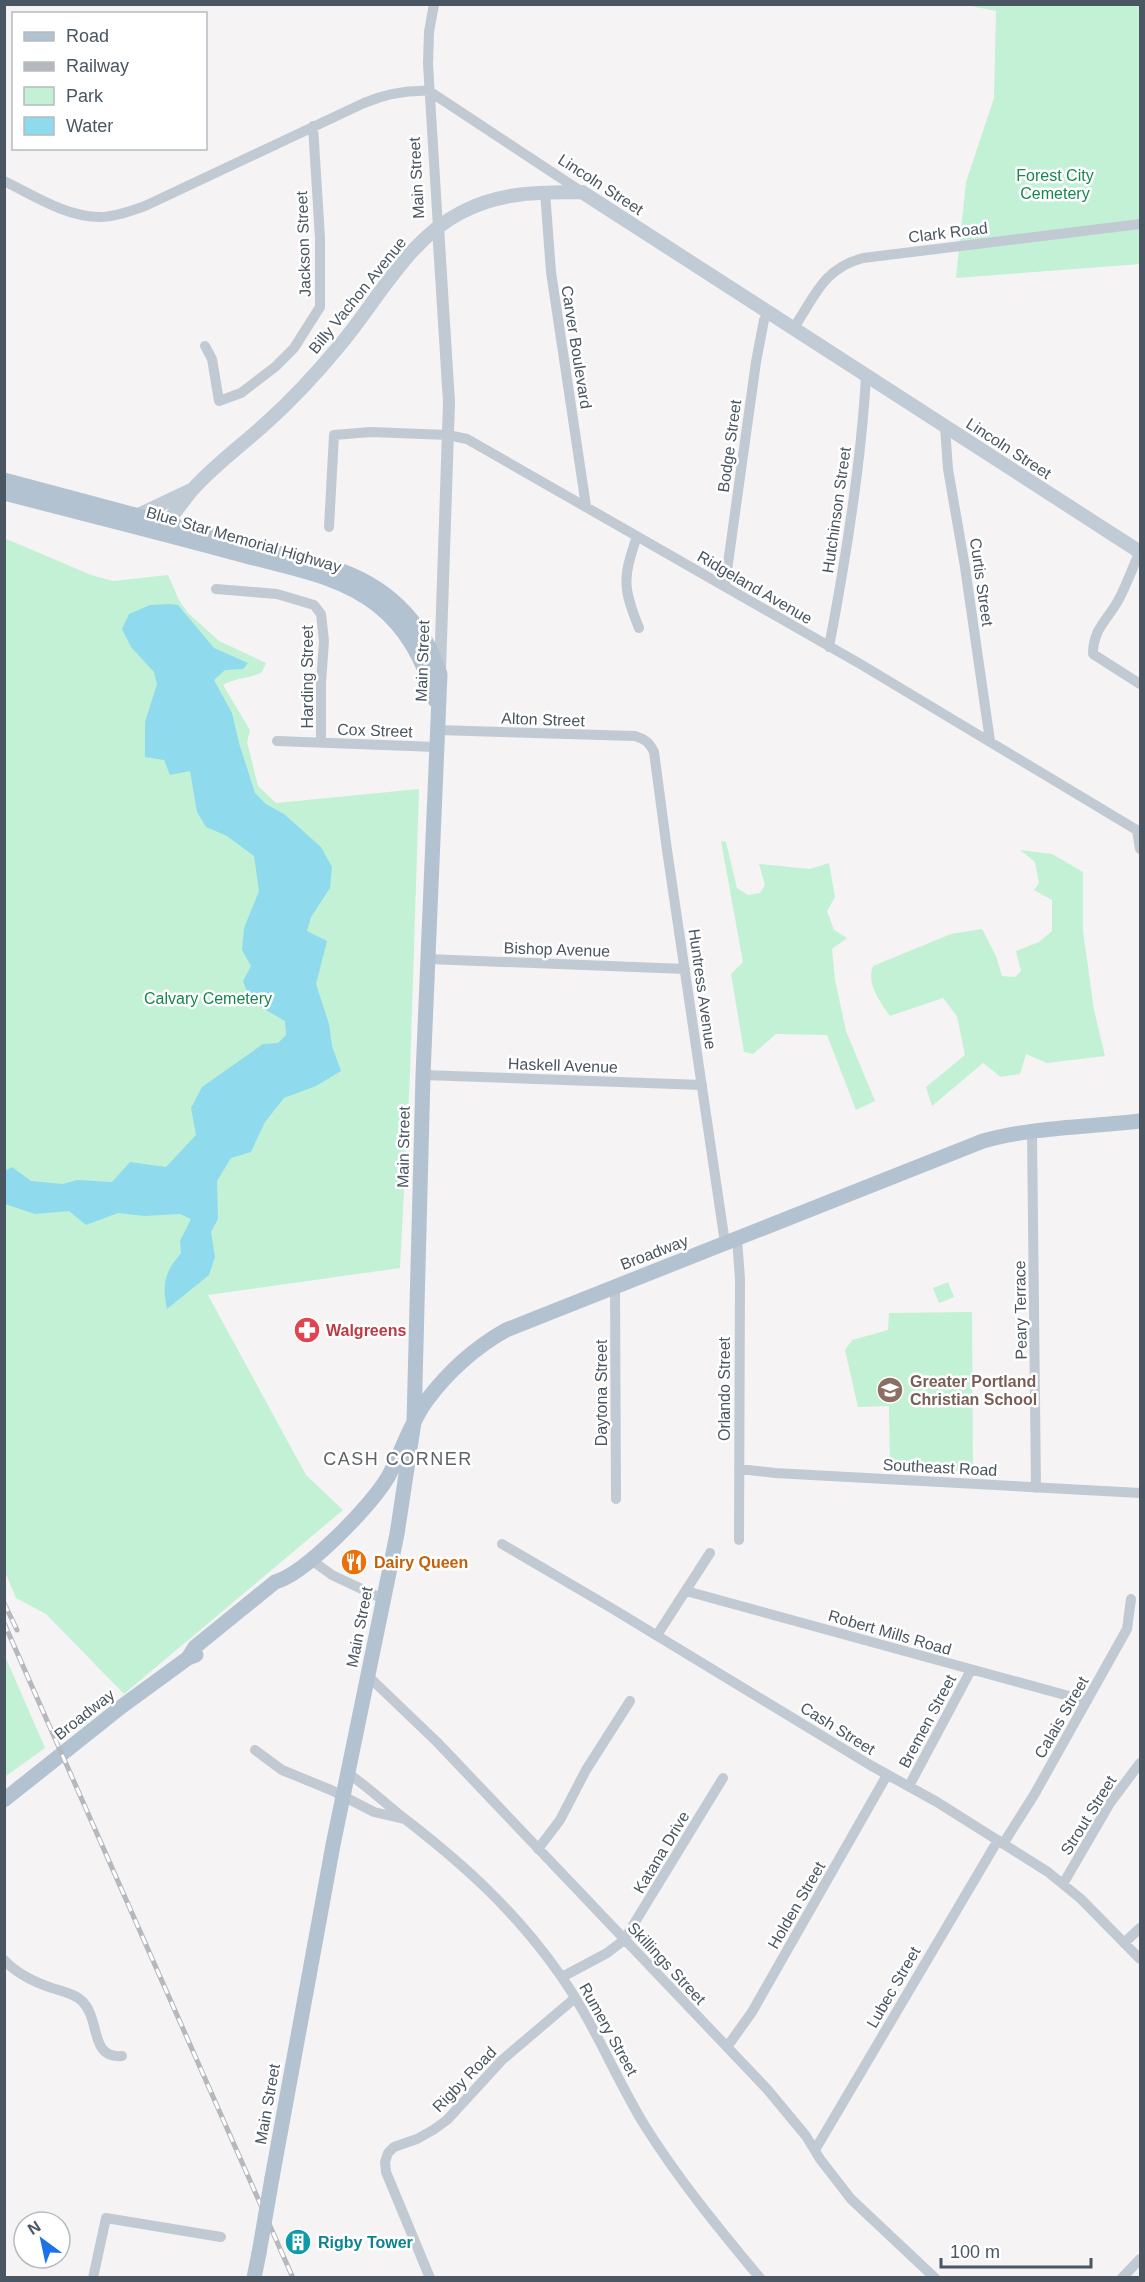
<svg xmlns="http://www.w3.org/2000/svg" width="1145" height="2282" font-family="Arial,sans-serif">
<style>
.green{fill:#c3f1d5}
.water{fill:#90daee}
.lines{fill:none;stroke-linecap:round;stroke-linejoin:round}
.minor{stroke:#c1cad2;stroke-width:10}
.tertiary{stroke:#c1cad2;stroke-width:12}
.secondary{stroke:#c1cbd6;stroke-width:14}
.primary{stroke:#b3c2d1;stroke-width:15}
.rail-casing{stroke:#b5b8bd;stroke-width:5}
.rail{stroke:#fff;stroke-width:3;stroke-dasharray:9;stroke-linecap:butt}
.primary-bridge{stroke:#b3c2d1;stroke-width:15}
.labels{text-anchor:middle;stroke-width:5;stroke-linejoin:round;paint-order:stroke}
.park-label{font-size:16px;fill:#17864f;stroke:#fff}
.street-label{font-size:16px;fill:#4a5661;stroke:#fff}
.health-label{font-size:16px;font-weight:bold;fill:#be3a42;stroke:#fff;text-anchor:start}
.education-label{font-size:16px;font-weight:bold;fill:#785e54;stroke:#fff;text-anchor:start}
.food-label{font-size:16px;font-weight:bold;fill:#c56008;stroke:#fff;text-anchor:start}
.culture-label{font-size:16px;font-weight:bold;fill:#0d838f;stroke:#fff;text-anchor:start}
.neighbourhood-label{font-size:18px;letter-spacing:1.5px;fill:#5f6368;stroke:#fff}
</style>
<rect width="100%" height="100%" fill="#f5f3f3"/>
<path class="green" d="M966,5H1140V264L956,278L966,182L994,98L996,11Z
M4,538L91,575L113,581L168,575L179,600L188,613L219,641L266,663L262,672C249,679 236,677 223,685L250,730L247,742L258,786L276,803L419,789L410,1074L400,1268L208,1295L306,1475L343,1510L124,1694L46,1614L16,1598L5,1572Z
M721,841L726,842L737,888L748,895L760,893L765,885L759,864L810,869L829,863L835,897L827,911L834,930L847,938L832,949L835,980L846,1031L875,1101L856,1110L827,1035L776,1034L753,1054L744,1052L731,974L743,962Z
M1020,850L1052,854L1083,872V931L1094,1010L1105,1056L1047,1063L1026,1054L1020,1074L1001,1077L983,1063L932,1106L926,1087L965,1055L957,1016L943,998L890,1016C880,1002 866,984 873,966L951,934L982,929L996,956L1002,976L1015,977L1021,971L1016,951L1039,942L1052,931V900L1034,890L1039,883L1035,862Z
M948,1282L954,1297L939,1303L933,1288Z
M972,1312L973,1471L890,1472L889,1406L858,1407L845,1350L852,1340L888,1330L889,1313Z
M5,1656L45,1748L6,1776L4,1773Z"/>
<path class="water" d="M170,604L178,605L214,648L248,663L243,669L225,670L214,680L232,713L239,743L255,793L266,804L284,814L321,847L332,867L330,888L311,917L307,931L327,941L316,984L329,1024L332,1046L341,1071L316,1086L284,1098L265,1122L251,1152L231,1158L217,1181L218,1219L211,1232L215,1257L209,1275L167,1309C162,1284 164,1273 181,1253L180,1241L191,1219L180,1214L144,1216L118,1213L86,1225L69,1211L35,1214L5,1204L4,1171L12,1167L31,1181L63,1184L77,1180L112,1182L130,1162L166,1167L196,1135L191,1108L202,1087L263,1044L278,1043L286,1035L285,1021L250,1001L243,981L251,966L242,950L244,928L259,891L254,856L227,836L206,827L197,812L190,771L170,775L164,760L145,757V722L157,684L154,672L131,647L122,629L129,614L150,605Z"/>
<g class="lines">
<path class="minor" d="M434,4L429,32L428,64L438,227
M4,181C33,195 66,217 100,217C115,217 130,211 145,206L364,103C386,94 406,90 429,91L582,192
M545,192L551,272L586,506
M793,329C815,297 822,269 863,258L1140,224
M205,346L212,359L219,401L241,393L275,367L294,348L320,307V238L313,126
M945,427L948,469L965,567L990,741
M329,527L334,435L371,432L448,435L467,439L862,665L1140,832
M637,536C623,578 622,586 639,628
M1140,551C1133,567 1127,584 1119,599C1108,620 1093,628 1093,654L1140,684
M725,585L756,362L764,320L768,313
M216,589L277,594L314,605L321,614L324,641L321,683V743
M829,647C846,558 861,467 866,376
M437,730L635,736C645,739 650,743 654,752L667,850L725,1243
M277,741L436,747
M1137,830L1140,849
M428,959L685,969
M423,1075L702,1085
M1032,1132L1036,1488
M737,1239L740,1279L739,1540
M615,1287L616,1499
M739,1469L775,1473L1140,1493
M502,1544L613,1609L870,1765L937,1802L1048,1872L1081,1899L1140,1959
M310,1559L332,1575L383,1599
M686,1591L1087,1701
M657,1635L710,1553
M368,1676L437,1742L767,2089L806,2136L820,2159L851,2199L935,2278
M255,1750L282,1770L331,1790L374,1812L404,1819
M349,1774C369,1788 386,1804 405,1819C467,1867 516,1912 561,1976C594,2023 615,2077 645,2126C679,2180 719,2229 760,2278
M909,1786L971,1670
M1003,1844L1034,1795L1127,1629L1131,1599
M538,1849L560,1820L586,1770L630,1701
M1063,1884L1110,1803L1140,1763
M1124,1943L1140,1928
M4,1960C17,1974 34,1982 52,1988C62,1991 75,1994 82,2001C101,2019 89,2059 122,2056
M562,1977L607,1953L624,1940L723,1778
M727,2047L752,2012L887,1775
M815,2150L998,1840
M93,2278L106,2218L221,2237
M430,2278L386,2172L385,2162L388,2153L394,2147L417,2139L433,2130L447,2120L502,2060L575,1998
M1122,2278L1140,2259"/>
<path class="tertiary" d="M438,227L449,402L440,670"/>
<path class="secondary" d="M136,516L191,490
M159,529C174,517 182,501 194,488C216,464 242,445 265,424C292,400 317,373 340,345C378,300 408,239 462,212C500,192 540,192 582,192L1140,552"/>
<path class="primary" d="M4,480L330,567C385,584 422,619 440,674L423,1075L414,1422L397,1534L333,1845L272,2178
M4,493C85,514 166,534 246,556C290,568 341,576 377,605C408,629 425,663 435,700
M188,1658L195,1647L275,1582C305,1574 372,1505 388,1477C402,1452 410,1423 427,1400C448,1372 476,1347 506,1330L983,1141C1033,1127 1089,1127 1140,1121
M4,1800L121,1707L188,1658L196,1655
M254,2278L259,2253"/>
<defs>
<path id="rail" d="M4,1603L17,1630
M4,1623L293,2278"/>
</defs>
<use href="#rail" class="rail-casing"/>
<use href="#rail" class="rail"/>
<path class="primary-bridge" d="M259,2253L272,2178"/>
</g>
<defs>
<symbol id="pharmacy-disc" viewBox="-11 -11 22 22"><circle r="9.5" fill="#e0444e" stroke="#fff"/><path d="M-2-6h4v4h4v4h-4v4h-4v-4h-4v-4h4Z" fill="#fff"/></symbol>
<symbol id="school-disc" viewBox="-11 -11 22 22"><circle r="9.5" fill="#8d6e63" stroke="#fff"/><path d="M0-5L7-2L0 1L-7-2ZM-4 1L0 2.5L4 1V4Q0 6-4 4Z" fill="#fff"/></symbol>
<symbol id="restaurant-disc" viewBox="-11 -11 22 22"><circle r="9.5" fill="#e8710a" stroke="#fff"/><path d="M-5-6h1v4h1v-4h1v4h1v-4h1v5L-1.5 .5V6h-2V.5L-5-1ZM5-6V6H3V1.5H1.5Q1.5-4 5-6Z" fill="#fff"/></symbol>
<symbol id="building-disc" viewBox="-11 -11 22 22"><circle r="9.5" fill="#0f9aa8" stroke="#fff"/><path d="M-4-6H4V6H1V3H-1V6H-4ZM-2.5-4.3h1.7v1.8h-1.7ZM.8-4.3h1.7v1.8H.8ZM-2.5-1h1.7V.8h-1.7ZM.8-1h1.7V.8H.8Z" fill="#fff"/></symbol>
</defs>
<g fill-rule="evenodd">
<use href="#pharmacy-disc" x="292" y="1315" width="30" height="30"/>
<use href="#school-disc" x="875" y="1375" width="30" height="30"/>
<use href="#restaurant-disc" x="339" y="1547" width="30" height="30"/>
<use href="#building-disc" x="283" y="2227" width="30" height="30"/>
</g>
<g class="labels">
<g class="park-label">
<text x="1055" y="181">Forest City<tspan x="1055" dy="18">Cemetery</tspan></text>
<text x="208" y="1004">Calvary Cemetery</text>
</g>
<g class="street-label">
<text transform="translate(416 178) rotate(-93)" y="6">Main Street</text>
<text transform="translate(601 184) rotate(33)" y="6">Lincoln Street</text>
<text transform="translate(948 232) rotate(-7)" y="6">Clark Road</text>
<text transform="translate(303 244) rotate(-92)" y="6">Jackson Street</text>
<text transform="translate(357 295) rotate(-51)" y="6">Billy Vachon Avenue</text>
<text transform="translate(577 347) rotate(81)" y="6">Carver Boulevard</text>
<text transform="translate(729 446) rotate(-82)" y="6">Bodge Street</text>
<text transform="translate(1009 448) rotate(33)" y="6">Lincoln Street</text>
<text transform="translate(836 510) rotate(-82)" y="6">Hutchinson Street</text>
<text transform="translate(244 539) rotate(16)" y="6">Blue Star Memorial Highway</text>
<text transform="translate(982 582) rotate(82)" y="6">Curtis Street</text>
<text transform="translate(755 587) rotate(30)" y="6">Ridgeland Avenue</text>
<text transform="translate(422 661) rotate(-88)" y="6">Main Street</text>
<text transform="translate(307 677) rotate(-90)" y="6">Harding Street</text>
<text transform="translate(543 719) rotate(2)" y="6">Alton Street</text>
<text transform="translate(375 730) rotate(2)" y="6">Cox Street</text>
<text transform="translate(557 949) rotate(2)" y="6">Bishop Avenue</text>
<text transform="translate(703 989) rotate(82)" y="6">Huntress Avenue</text>
<text transform="translate(563 1065) rotate(2)" y="6">Haskell Avenue</text>
<text transform="translate(403 1147) rotate(-89)" y="6">Main Street</text>
<text transform="translate(654 1252) rotate(-21)" y="6">Broadway</text>
<text transform="translate(1020 1310) rotate(-91)" y="6">Peary Terrace</text>
<text transform="translate(724 1389) rotate(-90)" y="6">Orlando Street</text>
<text transform="translate(601 1393) rotate(-90)" y="6">Daytona Street</text>
<text transform="translate(940 1467) rotate(3)" y="6">Southeast Road</text>
<text transform="translate(359 1627) rotate(-79)" y="6">Main Street</text>
<text transform="translate(890 1632) rotate(16)" y="6">Robert Mills Road</text>
<text transform="translate(84 1714) rotate(-38)" y="6">Broadway</text>
<text transform="translate(1061 1717) rotate(-60)" y="6">Calais Street</text>
<text transform="translate(927 1721) rotate(-62)" y="6">Bremen Street</text>
<text transform="translate(838 1728) rotate(32)" y="6">Cash Street</text>
<text transform="translate(1088 1815) rotate(-58)" y="6">Strout Street</text>
<text transform="translate(661 1852) rotate(-59)" y="6">Katana Drive</text>
<text transform="translate(796 1905) rotate(-60)" y="6">Holden Street</text>
<text transform="translate(667 1963) rotate(47)" y="6">Skillings Street</text>
<text transform="translate(893 1987) rotate(-60)" y="6">Lubec Street</text>
<text transform="translate(609 2029) rotate(61)" y="6">Rumery Street</text>
<text transform="translate(464 2079) rotate(-46)" y="6">Rigby Road</text>
<text transform="translate(267 2104) rotate(-80)" y="6">Main Street</text>
</g>
<g class="health-label">
<text x="326" y="1336">Walgreens</text>
</g>
<g class="education-label">
<text x="910" y="1387">Greater Portland<tspan x="910" dy="18">Christian School</tspan></text>
</g>
<g class="food-label">
<text x="374" y="1568">Dairy Queen</text>
</g>
<g class="culture-label">
<text x="318" y="2248">Rigby Tower</text>
</g>
<g class="neighbourhood-label">
<text x="398" y="1465">CASH CORNER</text>
</g>
</g>
<rect width="1145" height="2282" fill="none" stroke="#4a5661" stroke-width="12"/>
<rect x="12" y="12" width="195" height="138" fill="#ffffff" stroke="#b7bbc0" stroke-width="1.5"/>
<rect x="24" y="32" width="30" height="9" fill="#b3c2d1" stroke="#b7bbc0" stroke-width="1.5"/>
<text x="66" y="42" font-size="18" fill="#4a5661">Road</text>
<rect x="24" y="62" width="30" height="9" fill="#b5b8bd" stroke="#b7bbc0" stroke-width="1.5"/>
<text x="66" y="72" font-size="18" fill="#4a5661">Railway</text>
<rect x="24" y="87" width="30" height="18" fill="#c3f1d5" stroke="#b7bbc0" stroke-width="1.5"/>
<text x="66" y="102" font-size="18" fill="#4a5661">Park</text>
<rect x="24" y="117" width="30" height="18" fill="#90daee" stroke="#b7bbc0" stroke-width="1.5"/>
<text x="66" y="132" font-size="18" fill="#4a5661">Water</text>
<g transform="translate(42 2240) rotate(327)"><circle r="28" fill="#ffffff" stroke="#b7bbc0" stroke-width="1.5"/>
<path d="M0-4.5L10 22L0 15L-10 22Z" fill="#1a73e8"/>
<text y="-9" font-size="16" font-weight="bold" text-anchor="middle" fill="#4a5661">N</text>
</g>
<path d="M941 2258v9h150v-9" fill="none" stroke="#4a5661" stroke-width="3"/>
<text x="950" y="2258" font-size="18" fill="#4a5661" stroke="#ffffff" stroke-width="4.5" paint-order="stroke">100 m</text>
</svg>
